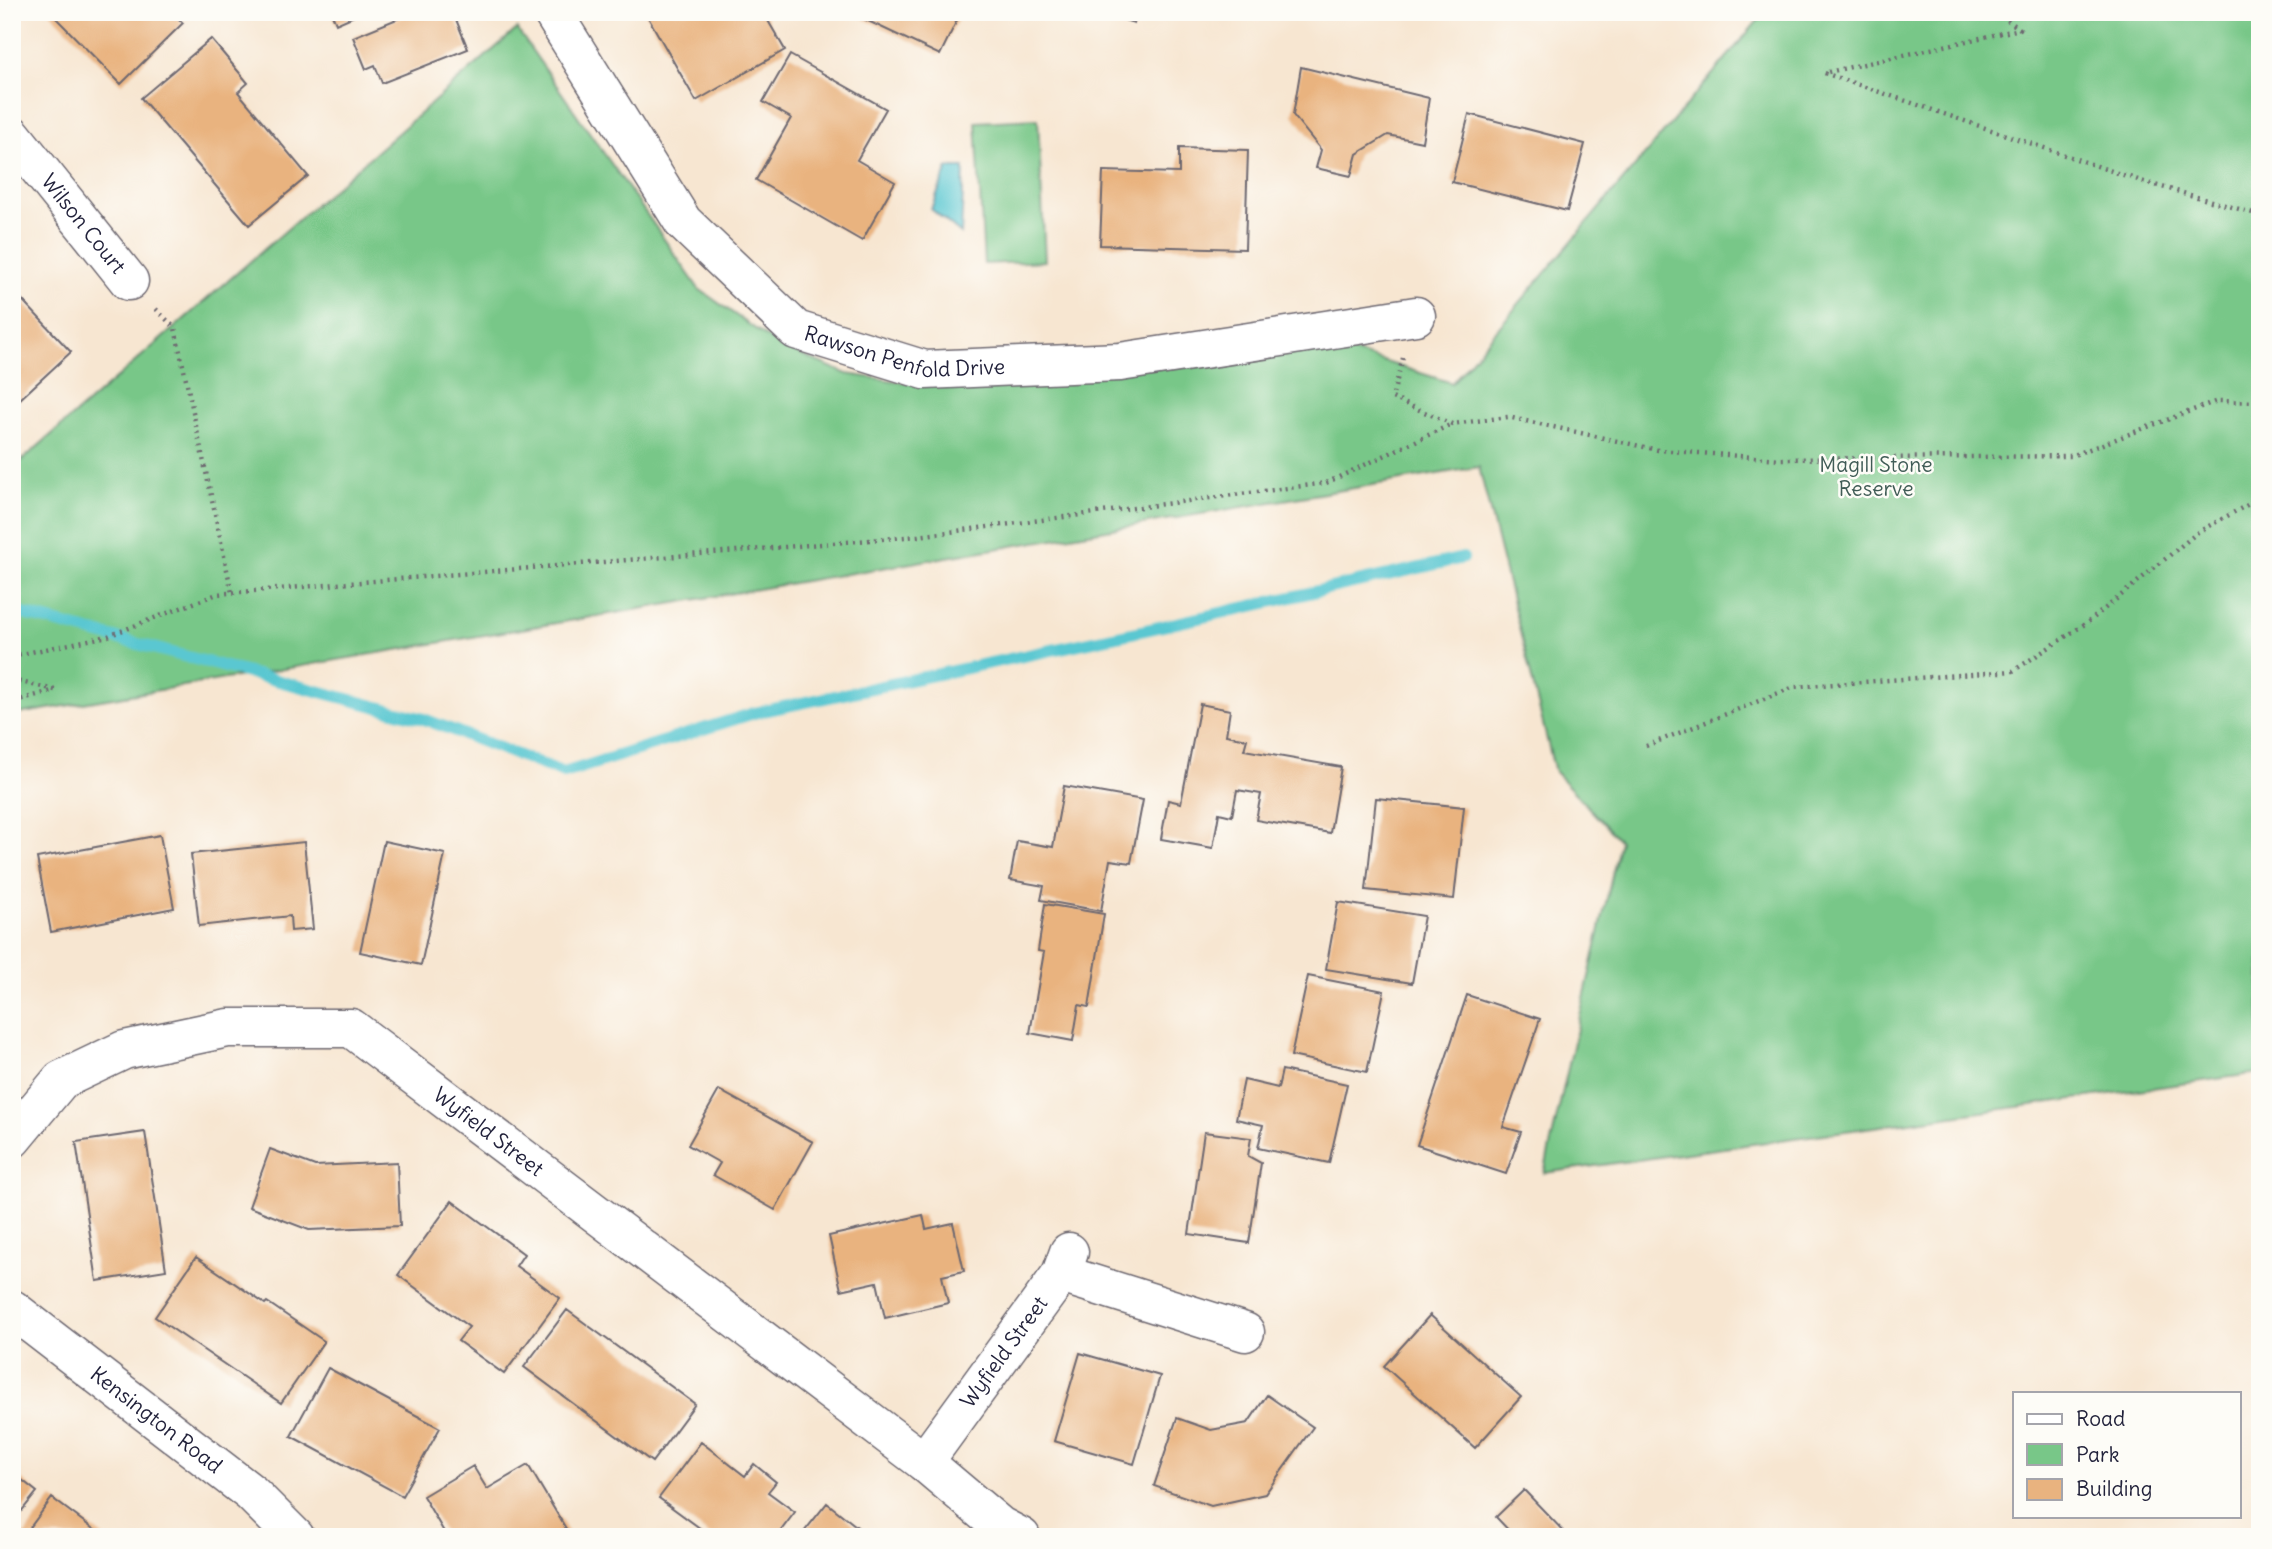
<svg xmlns="http://www.w3.org/2000/svg" width="2272" height="1549" font-family="Delius,sans-serif">
<style>
.green{fill:#78c788;stroke:#4d7462;stroke-width:2}
.water{fill:#5ac7d1;stroke:#3e7486;stroke-width:2}
.lines{fill:none;stroke-linecap:round;stroke-linejoin:round}
.stream{stroke:#5ac7d1;stroke-width:12}
.building{fill:#e9b37f}
.minor-casing{stroke:#6d6770;stroke-width:41}
.path{stroke:#6d6770;stroke-width:4.5;stroke-dasharray:2 5;stroke-linecap:butt}
.minor{stroke:#fff;stroke-width:38}
.labels{text-anchor:middle;stroke-width:5;stroke-linejoin:round;paint-order:stroke}
.street-label{font-size:21px;fill:#22223b;stroke:#fdfcf7}
.park-label{font-size:21px;fill:#405c56;stroke:#fdfcf7}
</style>
<rect width="100%" height="100%" fill="#fdfcf7"/>
<filter id="ink" filterUnits="userSpaceOnUse"><feTurbulence type="fractalNoise" baseFrequency=".0143" numOctaves="2"/><feDisplacementMap in="SourceGraphic" scale="14" xChannelSelector="R" yChannelSelector="G"/><feConvolveMatrix kernelMatrix="1 2 1 2 8 2 1 2 1" color-interpolation-filters="sRGB"/></filter>
<filter id="wash" filterUnits="userSpaceOnUse"><feTurbulence type="fractalNoise" baseFrequency=".00686" numOctaves="4" result="noise"/><feDisplacementMap in="SourceGraphic" scale="28" xChannelSelector="R" yChannelSelector="G"/><feGaussianBlur stdDeviation="1.57" result="paint"/><feColorMatrix in="noise" values="0 0 0 0 0 0 0 0 0 0 0 0 0 0 0 0 0 1.4 0 .05"/><feComposite in="paint" operator="in"/></filter>
<g filter="url(#wash)">
<rect width="100%" height="100%" fill="#f7e6d1"/>
<path class="green" d="M1765,12H2260V1073L1544,1173L1620,841L1555,772L1479,467L12,715V469L517,29L699,289L778,345L847,374L923,385L1342,348L1452,383Z
M1038,119L1045,261L984,264L976,122Z"/>
<path class="water" d="M948,168H964L961,234L931,209Z"/>
<g class="lines">
<path class="stream" d="M12,611L424,719L564,773L754,713L1141,631L1463,558"/>
</g>
<g id="blocks">
<path class="building" d="M50,12H172L183,23L121,84Z
M331,12H363L336,24Z
M414,12H453L468,49L382,83L375,65L366,69L353,37Z
M645,12H763L785,50L696,101Z
M849,12H961L940,55Z
M1098,12H1137L1134,23Z
M211,39L248,83L238,92L308,176L249,225L141,98Z
M790,55L886,109L857,160L895,182L862,241L756,180L791,118L763,102Z
M1301,67L1429,98L1422,142L1388,135L1357,154L1351,176L1316,168L1321,150L1293,115Z
M1469,114L1585,144L1567,211L1452,182Z
M1179,148L1248,150L1245,249L1100,245L1103,171L1179,173Z
M12,289L71,352L19,400L12,393Z
M1200,704L1230,710L1226,735L1247,739L1244,750L1341,767L1330,833L1256,820L1261,794L1237,790L1232,816L1219,813L1213,848L1161,839L1168,800L1181,803Z
M1064,786L1143,800L1131,863L1110,860L1101,911L1041,900L1044,886L1010,880L1017,841L1053,847Z
M1376,798L1464,807L1454,899L1366,890Z
M160,835L174,908L51,932L37,858Z
M384,841L445,854L421,965L360,952Z
M304,842L313,929L291,931L290,916L199,926L191,854Z
M1338,902L1424,916L1412,983L1326,969Z
M1045,904L1104,914L1089,1007L1079,1005L1073,1041L1030,1033L1044,952L1038,951Z
M1308,976L1384,991L1367,1072L1291,1056Z
M1467,995L1540,1019L1503,1127L1521,1132L1506,1174L1417,1145Z
M1282,1070L1347,1084L1329,1163L1258,1148L1263,1125L1236,1119L1244,1080L1278,1088Z
M719,1090L813,1142L775,1210L713,1175L720,1163L688,1145Z
M145,1132L166,1270L97,1281L76,1142Z
M1204,1132L1251,1138L1248,1156L1261,1163L1249,1243L1189,1234Z
M270,1149L315,1166L397,1162L400,1226L309,1230L249,1207Z
M452,1201L524,1254L516,1266L560,1298L504,1374L458,1341L469,1327L398,1275Z
M923,1215L926,1229L953,1223L964,1271L942,1276L948,1303L885,1318L877,1282L841,1290L829,1236Z
M196,1257L265,1304L267,1302L324,1341L281,1403L155,1317Z
M567,1310L695,1404L652,1462L524,1367Z
M1430,1315L1521,1397L1475,1448L1384,1366Z
M1080,1353L1160,1376L1134,1464L1054,1441Z
M328,1368L440,1428L402,1496L291,1436Z
M1267,1395L1313,1427L1265,1494L1211,1506L1154,1486L1177,1418L1211,1430L1248,1423Z
M701,1442L745,1476L754,1464L776,1482L768,1492L795,1512L776,1537H712L659,1498Z
M528,1465L571,1537H447L423,1496L473,1466L487,1489Z
M12,1472L37,1492L12,1523Z
M1524,1490L1569,1537H1515L1496,1517Z
M52,1498L104,1537H23Z
M827,1503L870,1537H800Z"/>
</g>
</g>
<g filter="url(#ink)">
<use href="#blocks" fill-opacity="0" stroke="#6d6770" stroke-width="2"/>
<g class="lines">
<defs>
<g id="minor">
<path id="s1" d="M552,12L683,222L796,330L925,370L1120,362L1416,316"/>
<path id="s2" d="M12,135L129,281"/>
<path id="s3" d="M12,1139L61,1080L124,1050L228,1028H351L924,1462L1000,1526L1021,1537"/>
<path d="M1061,1274L1245,1332"/>
<path id="s4" d="M12,1309L251,1493L295,1537"/>
<path id="s5" d="M924,1462L1061,1274L1069,1252"/>
</g>
</defs>
<use href="#minor" class="minor-casing"/>
<path class="path" d="M1996,12L2020,29L1824,73L2141,181L2260,215
M156,309L175,328L232,593
M1403,358L1392,398L1452,424L1508,417L1658,450L1781,459L2071,456L2217,401L2260,402
M12,656L108,636L217,594L918,536L1326,483L1452,424
M12,680L55,690L12,702
M1646,746L1794,687L2013,671L2091,620L2198,532L2260,498"/>
<use href="#minor" class="minor"/>
</g>
</g>
<g class="labels">
<g class="street-label">
<text dy="7" stroke="none"><textPath href="#s2" startOffset="114">Wilson Court</textPath></text>
<text dy="7" stroke="none"><textPath href="#s1" startOffset="516">Rawson Penfold Drive</textPath></text>
<text dy="7" stroke="none"><textPath href="#s3" startOffset="548">Wyfield Street</textPath></text>
<text dy="7" stroke="none"><textPath href="#s5" startOffset="136">Wyfield Street</textPath></text>
<text dy="7" stroke="none"><textPath href="#s4" startOffset="182">Kensington Road</textPath></text>
</g>
<g class="park-label">
<text x="1876" y="472">Magill Stone<tspan x="1876" dy="24">Reserve</tspan></text>
</g>
</g>
<rect width="2272" height="1549" fill="none" stroke="#fdfcf7" stroke-width="42"/>
<rect x="2013" y="1392" width="228" height="126" fill="#fdfcf7" stroke="#a5a5ac" stroke-width="2"/>
<rect x="2027" y="1414" width="35" height="10" fill="#ffffff" stroke="#a5a5ac" stroke-width="2"/>
<text x="2076" y="1426" font-size="21" fill="#22223b">Road</text>
<rect x="2027" y="1444" width="35" height="21" fill="#78c788" stroke="#a5a5ac" stroke-width="2"/>
<text x="2076" y="1462" font-size="21" fill="#22223b">Park</text>
<rect x="2027" y="1479" width="35" height="21" fill="#e9b37f" stroke="#a5a5ac" stroke-width="2"/>
<text x="2076" y="1496" font-size="21" fill="#22223b">Building</text>
</svg>
